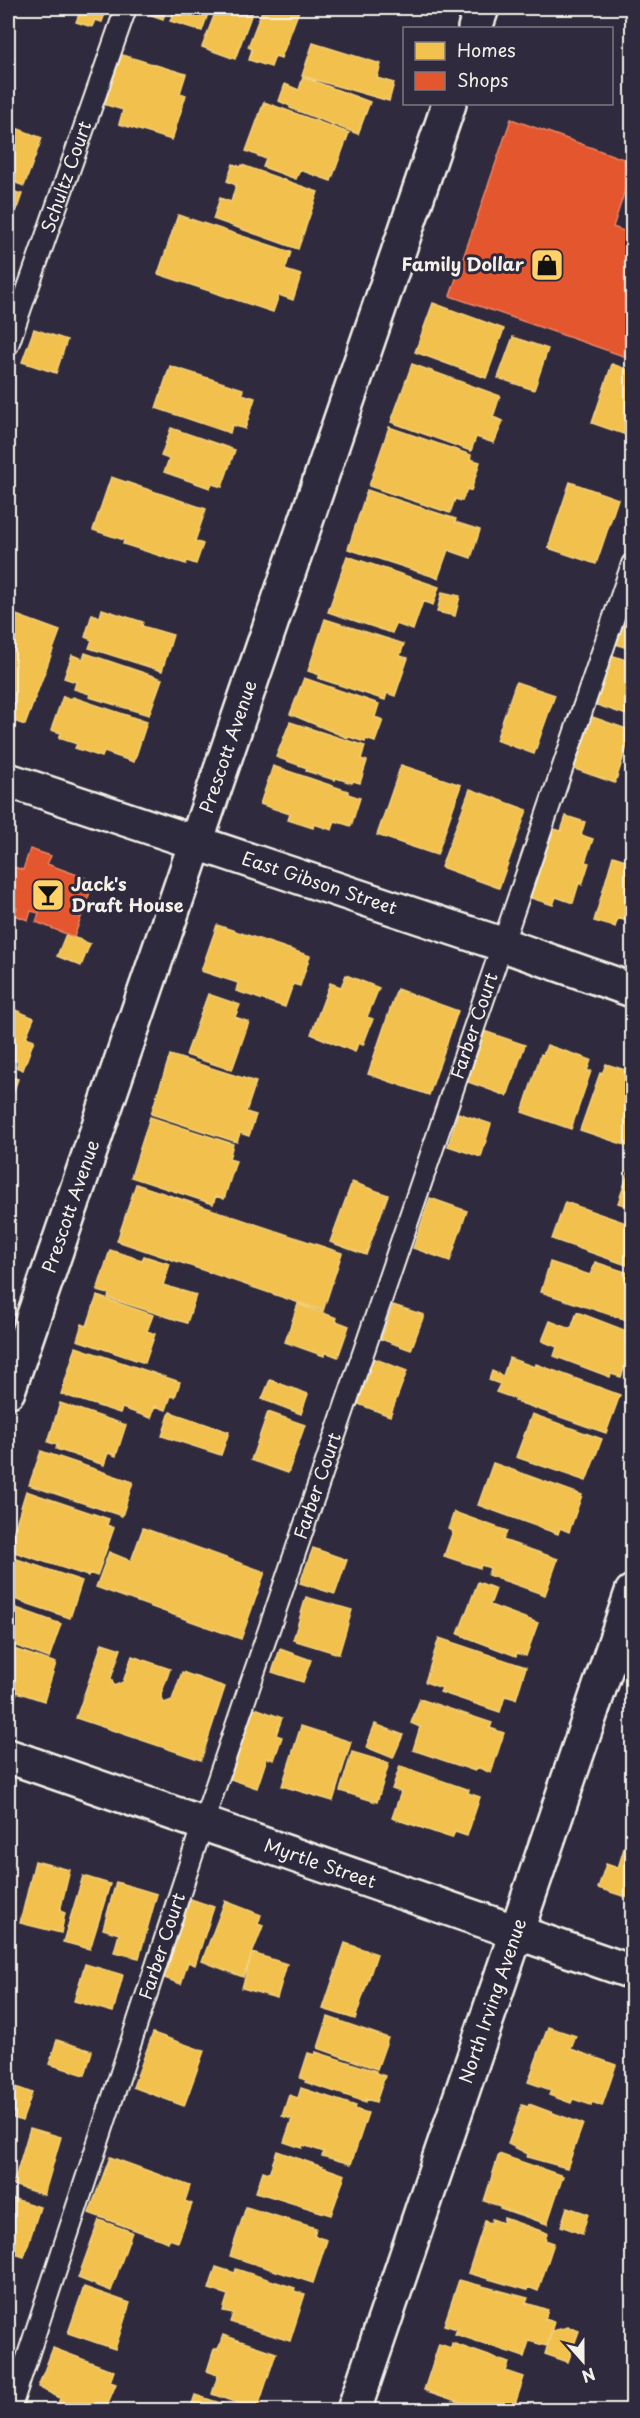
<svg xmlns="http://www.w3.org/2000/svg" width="640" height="2418" font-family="'Playpen Sans',sans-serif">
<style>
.homes{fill:#f2c14e;stroke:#f3cf7c;stroke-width:1.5}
.shops{fill:#e4572e;stroke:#e98566;stroke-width:1.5}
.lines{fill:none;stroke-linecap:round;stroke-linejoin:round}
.lane-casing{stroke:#f4f1e8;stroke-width:24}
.street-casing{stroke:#f4f1e8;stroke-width:38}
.lane{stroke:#2f2a3d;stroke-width:20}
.street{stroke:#2f2a3d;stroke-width:33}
.labels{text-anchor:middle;stroke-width:6;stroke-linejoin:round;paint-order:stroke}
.street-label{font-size:18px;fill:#f4f1e8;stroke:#2f2a3d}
.poi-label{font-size:18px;font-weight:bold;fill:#f4f1e8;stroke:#2f2a3d;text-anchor:end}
</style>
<rect width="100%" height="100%" fill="#2f2a3d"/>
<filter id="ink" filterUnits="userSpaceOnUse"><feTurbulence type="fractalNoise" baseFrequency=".0167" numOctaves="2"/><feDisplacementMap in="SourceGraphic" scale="12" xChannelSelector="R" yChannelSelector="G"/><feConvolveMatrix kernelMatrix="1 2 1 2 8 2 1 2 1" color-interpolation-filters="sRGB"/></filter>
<g filter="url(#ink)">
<path class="homes" d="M72,8H107L102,22L95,20L92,27L76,22L79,14L71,11Z
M131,8H167L163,19Z
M175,8H210L202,31L170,21Z
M217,8H254L235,59L202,47Z
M263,8H300L281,58L275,56L271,67L249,60L252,49L248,47Z
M313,43L381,64L377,78L394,83L389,101L302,76Z
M119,54L186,74L180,93L186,95L172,140L119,124L123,110L103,104Z
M303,77L370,102L358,134L290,108V106L279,101L285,84L299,90Z
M264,102L349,133L331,181L300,170L296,179L263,167L266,159L246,151Z
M8,125L42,138L24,186L8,180Z
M233,164L241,167L242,165L318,192L298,249L213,219L220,198L231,202L236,185L227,181Z
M8,190L22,194L8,235Z
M178,215L291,252L285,270L301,275L293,300L279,295L273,312L158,274Z
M8,240L13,242L8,256Z
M433,303L504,329L486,378L415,352Z
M34,329L67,340L56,373L22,362Z
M513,337L548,349L534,390L498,378Z
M412,364L500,396L493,417L503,421L494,443L476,437L471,451L391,422Z
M612,364L632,371V437L592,423Z
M170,366L243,389L242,394L255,398L245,429L232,425L230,433L156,408Z
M389,427L471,455L470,459L480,462L471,491L467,489L462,501L455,499L450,513L369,486Z
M171,428L235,450L222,487L212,484L210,488L164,472L169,459L161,456Z
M111,477L206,509L195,541L203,544L196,564L187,561L186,564L123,544L124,540L93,530Z
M570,482L618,499L596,564L548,548Z
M367,490L456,519L455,522L480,530L471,558L448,550L438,578L348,549Z
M347,556L439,587L433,605L423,601L413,630L396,624L392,633L328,612Z
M442,592L460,596L455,616L437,612Z
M102,609L143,622L142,626L173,635L162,671L89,648L92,640L85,637L92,614L100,617Z
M8,612L60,631L25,725L8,719Z
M625,618L632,620V650L616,644Z
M325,619L404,644L400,656L408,658L395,696L387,693L385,700L318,678L320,675L308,671Z
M85,653L162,679L149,715L89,697L90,694L74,689L76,682L64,678L72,655L83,659Z
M611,655L632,662V699L627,715L594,704Z
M304,678L379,704L375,717L383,720L375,742L366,739L365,742L349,737L348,738L290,714Z
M516,682L555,695L534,754L496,740Z
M63,696L71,699L73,697L147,722L134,762L104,752L102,757L75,748L77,744L59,738L61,733L51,730Z
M587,715L632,731L615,783L569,767Z
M290,722L365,746L361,759L367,761L360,783L353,781L352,783L336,778L335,780L306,771L307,768L276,757Z
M401,765L461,785L437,855L377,835Z
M273,766L348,791V794L360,798L351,826L335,821L332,830L314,824L313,828L288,820L290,814L260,804Z
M470,789L527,810L499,888L441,867Z
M566,816L585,822L581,835L593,839L585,862L589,863L582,885L579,883L573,903L556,897L553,905L528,897L551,828L561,831Z
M613,856L632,862V923L618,918L615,927L594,921Z
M217,925L310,956L300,986L293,984L285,1007L236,991L238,983L201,971Z
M66,934L90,944L81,966L57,956Z
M346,975L379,988L367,1017L373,1019L363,1045L358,1043L355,1052L311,1034L330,983L341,987Z
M397,989L458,1011L429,1095L368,1074Z
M208,994L240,1005L235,1017L249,1022L232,1070L186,1055Z
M8,1007L34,1018L26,1037L34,1040L23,1070L16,1067L18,1062L8,1058Z
M478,1029L525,1045L507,1096L460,1079Z
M547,1045L591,1060L587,1071H591L571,1129L522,1112L541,1054L543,1055Z
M170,1055L256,1082L246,1112L256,1115L249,1136L240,1133L237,1142L151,1114Z
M606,1064L632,1072V1142L631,1147L580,1130L600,1073L602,1074Z
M8,1075L18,1079L8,1108Z
M458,1113L491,1124L481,1157L448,1146Z
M150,1117L233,1144L229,1159L236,1161L224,1199L216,1196L213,1204L131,1177Z
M631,1165H632V1208L618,1203Z
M352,1182L388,1195L366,1255L330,1242Z
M136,1184L342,1253L323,1311L117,1241Z
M430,1198L467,1211L450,1261L413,1248Z
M565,1202L632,1225V1267L552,1239Z
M110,1250L142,1260L144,1256L170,1264L163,1285L196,1295L187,1323L108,1298L109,1294L97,1291Z
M550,1262L590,1275L595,1262L632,1274V1322L541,1292Z
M97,1296L153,1315L147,1331L155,1334L145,1363L77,1340L82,1324L87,1326Z
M298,1304L337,1318L336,1321L349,1326L338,1357L325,1352L324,1356L285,1342Z
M393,1305L424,1315L411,1350L381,1339Z
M577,1312L632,1333V1347L621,1377L611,1374L610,1377L554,1356L557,1347L542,1341L550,1321L571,1329Z
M76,1347L180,1382L175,1397L171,1396L166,1410L155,1406L151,1418L122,1408L120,1413L61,1394Z
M373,1358L407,1371L390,1416L356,1403Z
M509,1358L535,1367L536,1364L620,1395L606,1433L515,1401L516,1399L496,1392L500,1384L489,1380L492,1371L503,1376Z
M270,1380L308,1394L301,1414L262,1399Z
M60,1403L126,1425L116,1456L108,1453L104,1465L56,1449L57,1445L48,1442Z
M170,1412L229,1432L221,1455L162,1436Z
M268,1412L305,1425L288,1473L251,1460Z
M532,1414L602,1439L586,1481L516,1457Z
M41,1451L133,1482L122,1516L29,1485Z
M493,1463L582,1495L569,1532L560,1528L558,1534L478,1505Z
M26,1491L109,1519L107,1525L114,1528L97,1576L89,1573L88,1576L8,1550Z
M454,1512L507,1531L503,1540L558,1559L545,1595L488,1575L490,1568L481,1565L480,1568L444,1556L453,1531L448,1529Z
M143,1528L265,1572L241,1639L96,1587L109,1552L131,1561Z
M313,1548L347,1560L335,1594L300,1583Z
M14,1558L82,1581L70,1618L8,1597V1577Z
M478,1582L496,1589L490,1605L538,1623L526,1656L517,1653L516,1656L458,1634Z
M306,1597L352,1610L339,1654L293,1640Z
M8,1605L61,1624L49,1658L8,1643Z
M439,1638L526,1667L516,1699L505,1696L500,1712L440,1692L442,1688L425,1682Z
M102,1643L121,1649L111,1678L114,1686L123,1682L132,1656L170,1669L161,1695L164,1703L172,1700L182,1672L225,1687L201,1760L76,1718Z
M8,1647L56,1663L44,1701L17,1692L15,1698L8,1695Z
M280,1649L311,1660L303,1682L272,1672Z
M420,1699L492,1723L490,1728L504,1733L491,1773L477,1767L475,1771L413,1750L420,1727L411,1723Z
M247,1705L282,1718L276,1735L282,1737L274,1760L267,1758L257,1788L222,1776Z
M375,1724L403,1735L393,1758L366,1747Z
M301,1726L351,1742L333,1801L282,1786Z
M352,1752L389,1763L377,1802L340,1791Z
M400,1766L469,1790L468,1793L480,1797L467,1836L455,1832L452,1838L392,1818L401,1792L392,1789Z
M625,1845L632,1848V1899L598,1888L606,1864L618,1868Z
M35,1861L70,1870L60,1911L65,1913L61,1933L20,1923Z
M83,1876L110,1884L90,1949L63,1942Z
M116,1882L157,1894L139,1958L114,1952L119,1934L103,1929Z
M185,1897L214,1907L195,1965L188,1962L181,1984L159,1976Z
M225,1901L261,1915L258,1924L263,1926L243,1977L202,1961Z
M345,1943L377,1954L355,2019L323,2009Z
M252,1953L287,1964L277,1998L242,1988Z
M85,1964L123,1975L113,2012L74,2001Z
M328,2017L388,2038L377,2069L318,2048Z
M548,2027L576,2036L571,2049L616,2065L602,2106L592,2102L591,2105L573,2099L571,2103L549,2095L551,2090L528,2082Z
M153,2033L204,2051L184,2106L133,2087Z
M57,2040L92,2051L85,2075L49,2064Z
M316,2052L376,2071V2073L385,2076L376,2102L366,2099V2102L305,2082L306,2080L300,2078L308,2053L315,2055Z
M8,2084L32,2093L22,2121L8,2116Z
M301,2088L356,2106L355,2109L368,2113L351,2164L322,2156L324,2152L303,2145L302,2148L284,2142L292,2119L282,2116L289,2095L298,2098Z
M529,2104L583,2124L567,2168L527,2157L528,2154L508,2144L522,2105L528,2107Z
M30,2128L61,2137L44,2195L13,2185Z
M277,2151L345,2175L331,2215L256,2192L263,2171L269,2173Z
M499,2154L563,2176L547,2224L500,2208V2206L484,2201Z
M110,2157L190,2186L185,2201L192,2204L178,2242L169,2239L168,2242L89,2213Z
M8,2197L40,2207L24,2257L8,2252Z
M246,2207L316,2228L314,2236L327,2240L313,2283L230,2256Z
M567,2207L588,2214L582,2234L561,2226Z
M504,2218L547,2233L545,2240L554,2243L538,2291L528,2287L527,2290L468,2273L485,2221L491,2223L492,2219L503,2223Z
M99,2220L132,2232L111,2291L78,2278Z
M216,2267L235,2273L236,2269L295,2288L294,2291L305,2294L290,2341L230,2322L233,2313L223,2311L228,2295L209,2289Z
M459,2280L528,2298L526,2303L548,2310L545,2319L554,2322L547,2346L529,2341L524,2357L455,2334L457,2329L444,2325Z
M84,2287L130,2303L115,2349L68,2333Z
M568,2327L579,2331L568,2362L545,2354L552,2331Z
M223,2335L276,2353L257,2410L212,2394L218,2375L207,2371L214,2349H218Z
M452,2343L509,2363L506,2371L524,2377L513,2410H483L424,2390L439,2344L451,2348Z
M53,2348L114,2371L110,2382L116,2384L105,2410L90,2406L88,2410H56L60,2398L38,2387Z
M195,2395L242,2410H190Z
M431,2404L447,2410H429Z"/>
<path class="shops" d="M511,119L632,162V169L613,227L632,234V359L450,296Z
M30,849L51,856L47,864L94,881L74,937L36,922L39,913L31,911L28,920L14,915L17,908L13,906L10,913H8V884L14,867L23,870Z"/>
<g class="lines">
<defs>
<g id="lane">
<path id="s1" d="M8,345L126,8"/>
<path id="s2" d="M10,2410L203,1823L632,564"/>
</g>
<g id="street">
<path d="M475,28L482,8"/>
<path id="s3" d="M8,780L501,944L632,990"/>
<path id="s4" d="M8,1391L449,104"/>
<path id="s5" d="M8,1756L632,1972"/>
<path id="s6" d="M354,2410L632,1592"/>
</g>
</defs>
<use href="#lane" class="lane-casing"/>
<use href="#street" class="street-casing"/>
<use href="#lane" class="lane"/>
<use href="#street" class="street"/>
</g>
</g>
<defs>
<symbol id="shop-square" viewBox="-11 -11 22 22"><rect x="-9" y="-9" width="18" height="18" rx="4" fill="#ffd166" stroke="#2f2a3d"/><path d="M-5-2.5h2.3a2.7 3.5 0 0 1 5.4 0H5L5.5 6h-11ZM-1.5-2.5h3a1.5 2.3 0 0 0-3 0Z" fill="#111"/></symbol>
<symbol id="bar-square" viewBox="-11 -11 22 22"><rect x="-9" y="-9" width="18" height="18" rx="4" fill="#ffd166" stroke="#2f2a3d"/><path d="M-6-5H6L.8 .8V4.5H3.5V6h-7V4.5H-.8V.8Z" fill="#111"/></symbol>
</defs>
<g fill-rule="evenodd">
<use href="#shop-square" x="528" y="246" width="38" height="38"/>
<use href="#bar-square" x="29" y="876" width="38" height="38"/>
</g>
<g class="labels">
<g class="street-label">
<text dy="6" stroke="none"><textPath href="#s1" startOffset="178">Schultz Court</textPath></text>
<text dy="6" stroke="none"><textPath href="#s4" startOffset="681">Prescott Avenue</textPath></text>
<text dy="6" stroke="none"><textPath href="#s3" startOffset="328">East Gibson Street</textPath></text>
<text dy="6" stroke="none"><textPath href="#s2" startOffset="1460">Farber Court</textPath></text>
<text dy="6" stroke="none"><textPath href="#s4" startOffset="195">Prescott Avenue</textPath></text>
<text dy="6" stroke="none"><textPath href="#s2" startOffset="974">Farber Court</textPath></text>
<text dy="6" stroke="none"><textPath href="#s5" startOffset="330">Myrtle Street</textPath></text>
<text dy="6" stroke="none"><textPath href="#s2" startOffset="488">Farber Court</textPath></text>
<text dy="6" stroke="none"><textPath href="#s6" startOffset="432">North Irving Avenue</textPath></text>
</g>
<g class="poi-label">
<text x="524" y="271">Family Dollar</text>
<text x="71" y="891" text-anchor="start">Jack's<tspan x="71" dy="21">Draft House</tspan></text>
</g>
</g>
<rect width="640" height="2418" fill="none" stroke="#2f2a3d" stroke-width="30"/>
<rect x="15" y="15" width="610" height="2388" fill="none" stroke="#f4f1e8" stroke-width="2" filter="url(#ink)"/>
<rect x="403" y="27" width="210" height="78" fill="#2f2a3d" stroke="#7e7a81" stroke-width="1.5"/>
<rect x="415" y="42" width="30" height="18" fill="#f2c14e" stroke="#7e7a81" stroke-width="1.5"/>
<text x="457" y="57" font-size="18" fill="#f4f1e8">Homes</text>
<rect x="415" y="72" width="30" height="18" fill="#e4572e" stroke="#7e7a81" stroke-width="1.5"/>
<text x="457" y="87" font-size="18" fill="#f4f1e8">Shops</text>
<g transform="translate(583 2361) rotate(159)" stroke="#2f2a3d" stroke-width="4.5" paint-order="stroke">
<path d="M0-4.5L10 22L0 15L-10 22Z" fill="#f4f1e8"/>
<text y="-9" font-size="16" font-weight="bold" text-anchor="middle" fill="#f4f1e8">N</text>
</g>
</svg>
